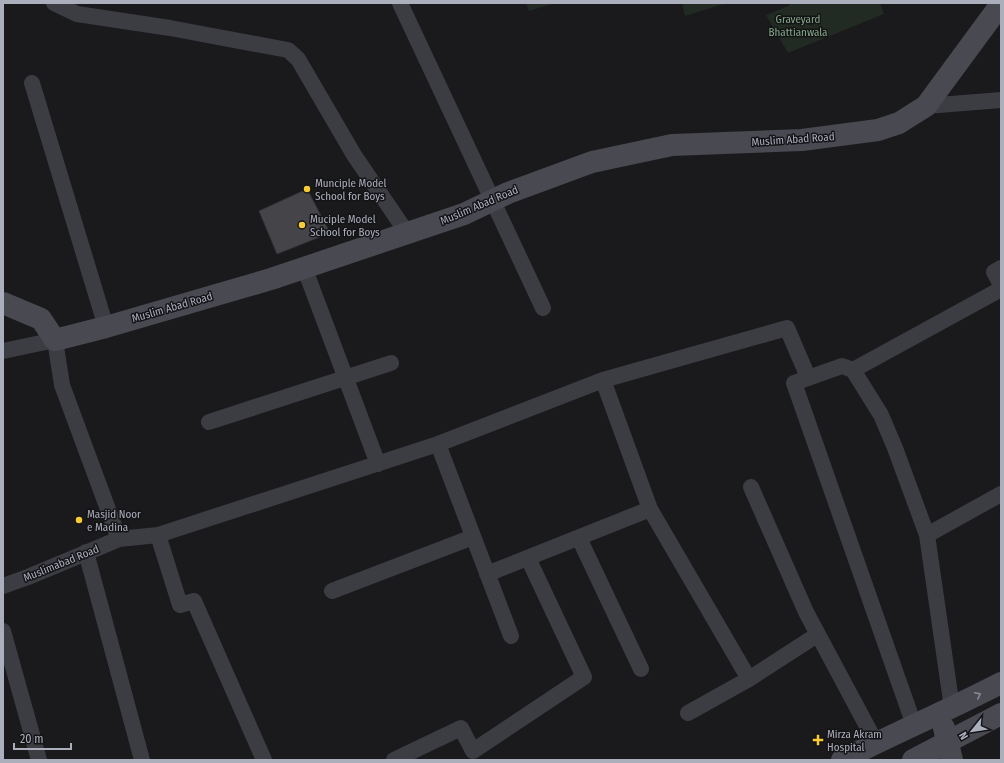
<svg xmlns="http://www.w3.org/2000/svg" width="1004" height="763" font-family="'Fira Sans Condensed',sans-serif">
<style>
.green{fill:#212a23}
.building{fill:#444449;stroke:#343338}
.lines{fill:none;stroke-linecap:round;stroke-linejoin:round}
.street{stroke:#3c3c43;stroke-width:16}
.secondary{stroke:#484951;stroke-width:22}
.oneway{stroke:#888b97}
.poi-dot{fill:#f7cb36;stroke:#141417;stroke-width:1.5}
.labels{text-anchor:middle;stroke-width:3;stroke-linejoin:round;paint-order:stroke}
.park-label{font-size:11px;fill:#82a788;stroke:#141417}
.street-label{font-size:11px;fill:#abafbc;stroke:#141417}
.poi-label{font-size:11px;fill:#abafbc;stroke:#141417;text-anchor:start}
</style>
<rect width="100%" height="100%" fill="#1a191c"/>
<path class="green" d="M526,3H555L529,11Z
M682,3H727L685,16Z
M790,3H880L884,14L788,53L766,15L790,5Z"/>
<path class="building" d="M307,189L330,233L277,254L259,211Z"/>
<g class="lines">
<path class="street" d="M54,3L77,14L170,28L288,50L298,59L354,155L407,233
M400,3L543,308
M32,83L106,327
M926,106L1001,100
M304,267L378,464
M1001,268L994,272L1001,285
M3,351L55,340L62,385L119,539
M853,370L1001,289
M603,380L650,509L749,679L817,635
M209,422L391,363
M438,444L511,636
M751,487L806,612L876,743
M158,535L180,605L194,601L264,760
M927,535L1001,494
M579,538L641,669
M86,552L142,760
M487,574L650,509
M3,586L28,577L119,539L158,535L438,444L603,380L787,328L808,377
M332,591L473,537
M3,631L39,760
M688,713L749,679
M914,725L794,383L842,366L853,370L881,415L895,448L927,535L952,708
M394,760L461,728L473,751L584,677L528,558"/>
<path class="secondary" d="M3,303L41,319L55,340L106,327L271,279L464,214L508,193L592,162L672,145L802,140L878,130L899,123L926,106L1001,4
M944,728L952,760
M842,760C895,733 949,710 1001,683
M913,760L1001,714"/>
</g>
<defs><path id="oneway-chevron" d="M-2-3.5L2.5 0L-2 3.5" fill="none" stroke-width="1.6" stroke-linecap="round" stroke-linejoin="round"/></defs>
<use class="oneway" href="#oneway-chevron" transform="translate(978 695) rotate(-27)"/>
<g class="poi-dot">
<circle cx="307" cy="189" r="4"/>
<circle cx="302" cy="225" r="4"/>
<circle cx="79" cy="520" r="4"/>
<path d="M816 734h4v4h4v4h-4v4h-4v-4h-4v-4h4z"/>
</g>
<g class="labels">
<g class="park-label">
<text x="798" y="23">Graveyard<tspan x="798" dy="13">Bhattianwala</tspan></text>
</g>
<g class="street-label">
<text transform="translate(793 139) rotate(-4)" y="4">Muslim Abad Road</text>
<text transform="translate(479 205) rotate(-23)" y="4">Muslim Abad Road</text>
<text transform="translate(172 307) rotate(-16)" y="4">Muslim Abad Road</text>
<text transform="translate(61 563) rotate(-22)" y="4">Muslimabad Road</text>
</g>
<g class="poi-label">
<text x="315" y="187">Munciple Model<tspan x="315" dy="13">School for Boys</tspan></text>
<text x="310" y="223">Muciple Model<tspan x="310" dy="13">School for Boys</tspan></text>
<text x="87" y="518">Masjid Noor<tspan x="87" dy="13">e Madina</tspan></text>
<text x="827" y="738">Mirza Akram<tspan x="827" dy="13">Hospital</tspan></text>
</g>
</g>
<rect width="1004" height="763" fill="none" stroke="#abafbc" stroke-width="8"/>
<g transform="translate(972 731) rotate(240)" stroke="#141417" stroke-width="3" paint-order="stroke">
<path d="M0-3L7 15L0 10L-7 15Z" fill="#abafbc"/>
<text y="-6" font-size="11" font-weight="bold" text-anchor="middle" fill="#abafbc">N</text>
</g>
<path d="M14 743v6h57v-6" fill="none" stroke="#abafbc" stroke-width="2"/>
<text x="20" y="743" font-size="12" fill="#abafbc" stroke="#141417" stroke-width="3" paint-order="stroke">20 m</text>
</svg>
